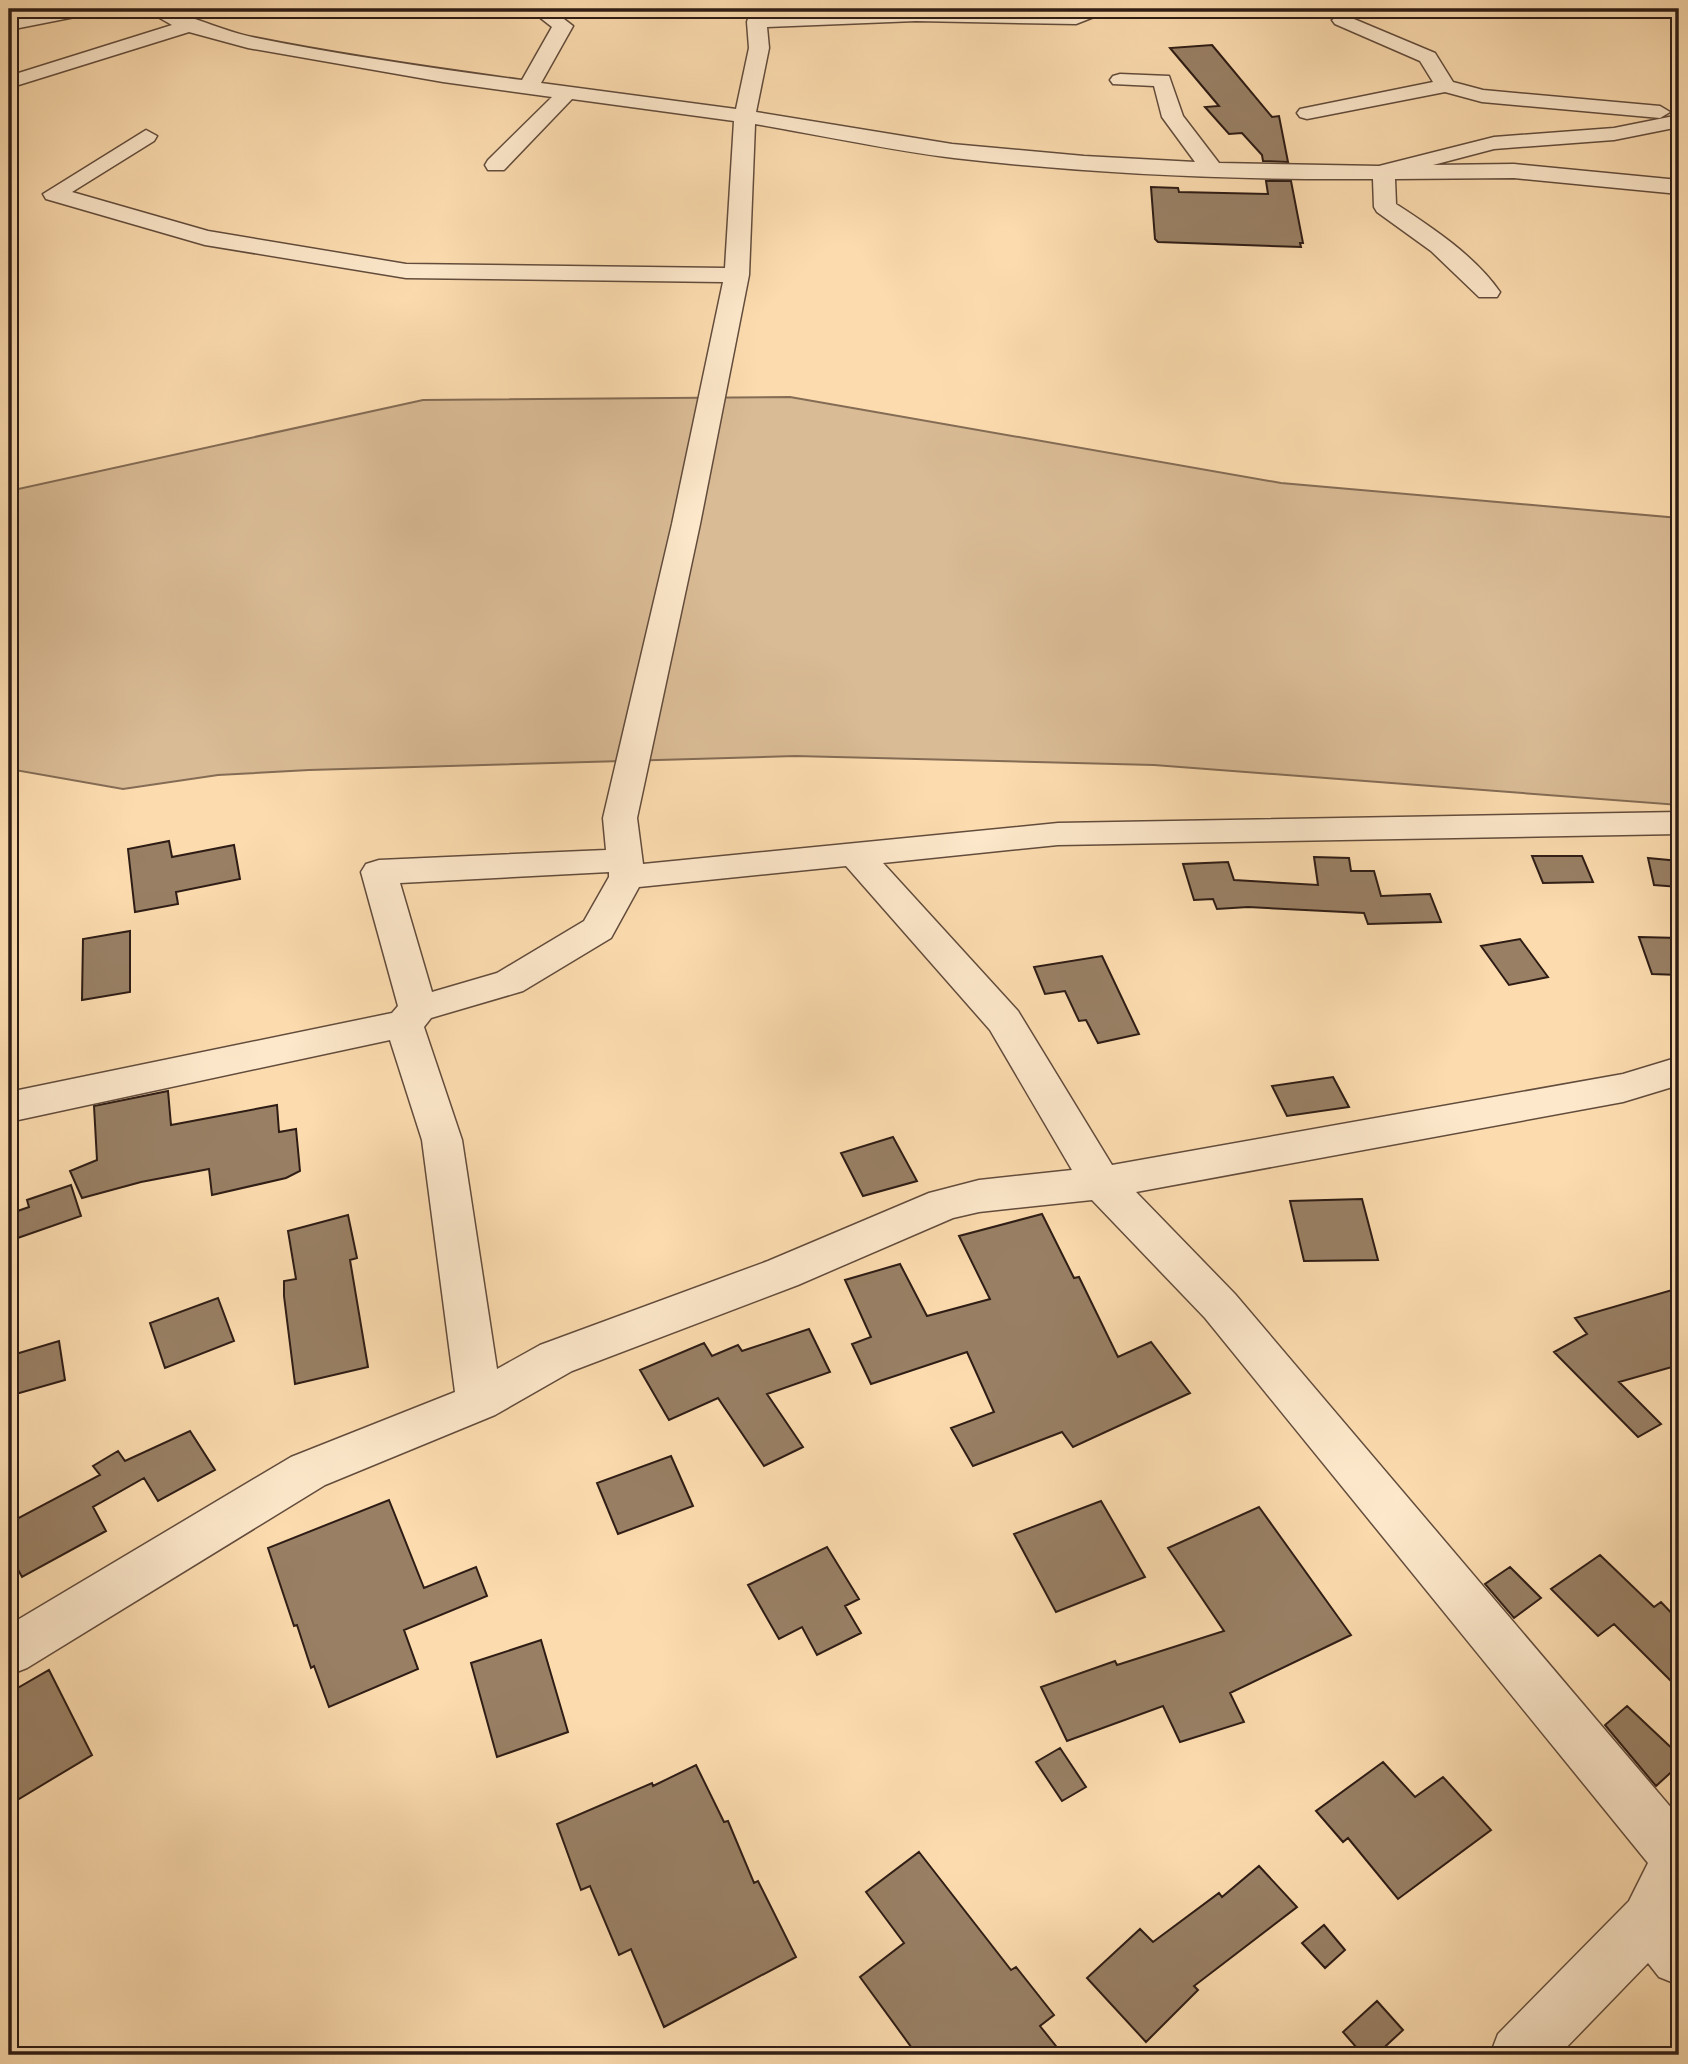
<svg xmlns="http://www.w3.org/2000/svg" width="1688" height="2064" font-family="'IM FELL English',serif">
<style>
.green{fill:#d9bb95;stroke:#846c55;stroke-width:2}
.building{fill:#998065;stroke:#2e1c15;stroke-width:2}
.lines{fill:none;stroke-linecap:round;stroke-linejoin:round}
.minor-casing{stroke:#624c3c;stroke-width:3}
.minor{fill:#fde8cb;fill-rule:evenodd}
</style>
<rect width="100%" height="100%" fill="#fcdcaf"/>
<filter id="stains"><feTurbulence type="fractalNoise" baseFrequency=".00286" numOctaves="4"/><feColorMatrix values="0 0 0 0 .2 0 0 0 0 .09 0 0 0 0 .02 0 0 0 .5 -.17"/></filter>
<radialGradient id="worn" r=".72"><stop offset=".6" stop-color="#630" stop-opacity="0"/><stop offset="1" stop-color="#630" stop-opacity=".3"/></radialGradient>
<path class="green" d="M790,397L1281,483L1679,518V805L1154,765L795,756L309,770L218,775L123,789L9,769V491L423,400Z"/>
<path class="building" d="M1212,45L1272,117L1279,116L1288,162L1263,161L1262,155L1242,133L1229,134L1205,107L1219,106L1170,48Z
M1266,181H1291L1303,243H1300L1301,247L1158,242L1155,239L1151,187L1178,188L1179,192L1268,194Z
M169,841L172,857L234,845L240,879L176,892L178,904L135,912L128,849Z
M1532,856H1582L1593,882L1543,883Z
M1314,857L1349,858L1351,871H1374L1381,896L1430,894L1441,922L1368,924L1364,913L1248,907L1217,909L1213,899L1194,900L1183,864L1228,862L1234,880L1318,885Z
M1648,858L1679,861V887L1654,885Z
M130,931V992L82,1000L83,939Z
M1639,937L1679,938V975L1652,974Z
M1520,939L1548,977L1509,985L1481,946Z
M1102,956L1139,1034L1098,1043L1086,1020L1079,1021L1065,991L1045,994L1034,967Z
M1333,1077L1349,1107L1287,1116L1272,1086Z
M168,1091L171,1125L277,1105L279,1132L296,1129L300,1171L286,1178L212,1195L209,1169L141,1182L82,1198L70,1171L97,1160L94,1106Z
M893,1137L917,1181L863,1196L841,1153Z
M71,1185L81,1216L9,1241V1214L29,1207L27,1200Z
M1362,1199L1378,1260L1304,1261L1290,1201Z
M1042,1214L1074,1278L1079,1277L1118,1357L1151,1342L1190,1393L1073,1447L1062,1432L973,1466L951,1428L994,1412L967,1352L871,1384L852,1344L871,1337L845,1280L900,1264L927,1316L990,1299L959,1236Z
M348,1215L357,1258L350,1260L368,1367L295,1384L284,1296V1281L296,1279L288,1231Z
M1679,1288V1365L1619,1382L1661,1424L1638,1437L1554,1352L1587,1334L1575,1318Z
M218,1298L234,1341L165,1368L150,1323Z
M809,1329L830,1372L767,1394L803,1447L764,1466L718,1398L669,1420L640,1370L704,1343L712,1356L738,1345L742,1351Z
M59,1341L65,1380L9,1396V1356Z
M190,1431L215,1470L158,1501L144,1478L93,1507L106,1531L22,1577L9,1553V1523L100,1475L93,1466L118,1451L125,1461Z
M671,1456L693,1506L618,1534L597,1483Z
M389,1500L424,1588L476,1567L487,1596L404,1630L418,1669L329,1707L314,1666L311,1668L297,1625L294,1626L268,1548Z
M1101,1501L1145,1577L1056,1612L1014,1534Z
M1259,1507L1351,1635L1230,1693L1244,1722L1180,1742L1163,1706L1067,1741L1041,1687L1115,1661L1117,1665L1224,1631L1168,1548Z
M827,1547L859,1599L845,1606L861,1633L817,1655L802,1627L779,1639L748,1585Z
M1600,1555L1654,1607L1661,1602L1679,1621V1689L1614,1624L1598,1636L1551,1589Z
M1510,1567L1541,1598L1514,1618L1485,1584Z
M541,1640L568,1732L497,1757L471,1663Z
M49,1670L92,1755L9,1805V1693Z
M1627,1706L1679,1755V1765L1656,1786L1605,1725Z
M1060,1748L1086,1787L1062,1801L1036,1762Z
M1383,1762L1415,1797L1443,1777L1491,1830L1398,1899L1348,1838L1343,1842L1316,1811Z
M696,1765L724,1822L728,1821L754,1883L758,1881L796,1957L664,2027L631,1949L619,1955L590,1886L581,1890L557,1824L652,1783L653,1786Z
M919,1852L1011,1970L1016,1967L1054,2015L1040,2026L1063,2055H917L860,1977L904,1943L866,1892Z
M1259,1866L1297,1907L1194,1986L1198,1990L1146,2042L1087,1978L1140,1929L1153,1942L1219,1893L1222,1897Z
M1324,1925L1345,1950L1325,1968L1302,1943Z
M1377,2001L1403,2030L1376,2055H1363L1343,2032Z"/>
<g class="lines">
<defs>
<path id="minor" d="M57,9H95L85,15L9,30V18Z
M144,9C181,9 215,29 252,37C341,55 432,68 522,80L552,27L529,9H551L573,26L541,83L736,109L749,48L747,22L751,9H769L768,16L916,9L1073,12L1081,9H1106L1104,13L1076,24L916,21L767,27L769,48L756,112L952,144L1084,156L1195,162L1162,117L1154,86L1113,84L1110,80L1113,76L1120,74L1169,76L1183,116L1219,163L1379,166L1494,137L1614,128L1679,115V127L1614,140L1494,149L1433,165L1514,164L1679,180V194L1514,178L1395,179L1396,204C1433,228 1475,256 1500,292L1497,297H1479L1431,251L1377,212L1374,207L1373,179C1234,180 1093,174 954,158C888,150 821,135 755,124L749,275L700,524L637,818L643,864L1058,823L1679,812V834L1058,845L883,863L1018,1011L1112,1165L1623,1074L1679,1057V1085L1623,1102L1136,1192L1235,1294L1679,1817V1985L1659,1977L1648,1963L1559,2055H1490L1498,2034L1629,1901L1648,1863L1205,1318L1092,1200L979,1212L953,1218L798,1285L572,1371L495,1415L325,1485L27,1668L9,1675V1625L291,1457L455,1392L422,1140L390,1040L9,1122V1092L392,1013L398,1006L361,872L366,864L379,860L606,850L603,818L672,524L723,282L406,278L205,245L46,199L43,194L146,130L157,136L154,141L72,192L208,231L406,264L725,268L734,121L572,99L504,170H488L485,165L488,160L552,97L443,82L248,48L189,32L9,88V76L172,25ZM846,866L990,1030L1072,1170L979,1180L929,1193L768,1261L540,1345L497,1369L462,1140L424,1027L431,1018L523,991L611,938L639,887ZM609,872V877L584,921L497,973L432,992L400,883Z
M1342,14L1435,53L1453,82L1483,90L1660,106L1670,112L1660,118L1482,102L1445,92L1307,119L1300,117L1297,113L1300,109L1433,82L1420,61L1335,24L1332,20Z"/>
</defs>
<use href="#minor" class="minor-casing"/>
<use href="#minor" class="minor"/>
</g>
<rect width="1688" height="2064" fill="none" stroke="#fcdcaf" stroke-width="35"/>
<rect x="10" y="10" width="1667" height="2043" fill="none" stroke="#2e1c15" stroke-width="3.5"/>
<rect x="18" y="18" width="1653" height="2029" fill="none" stroke="#2e1c15" stroke-width="2"/>
<rect width="100%" height="100%" filter="url(#stains)"/>
<rect width="100%" height="100%" fill="url(#worn)"/>
</svg>
